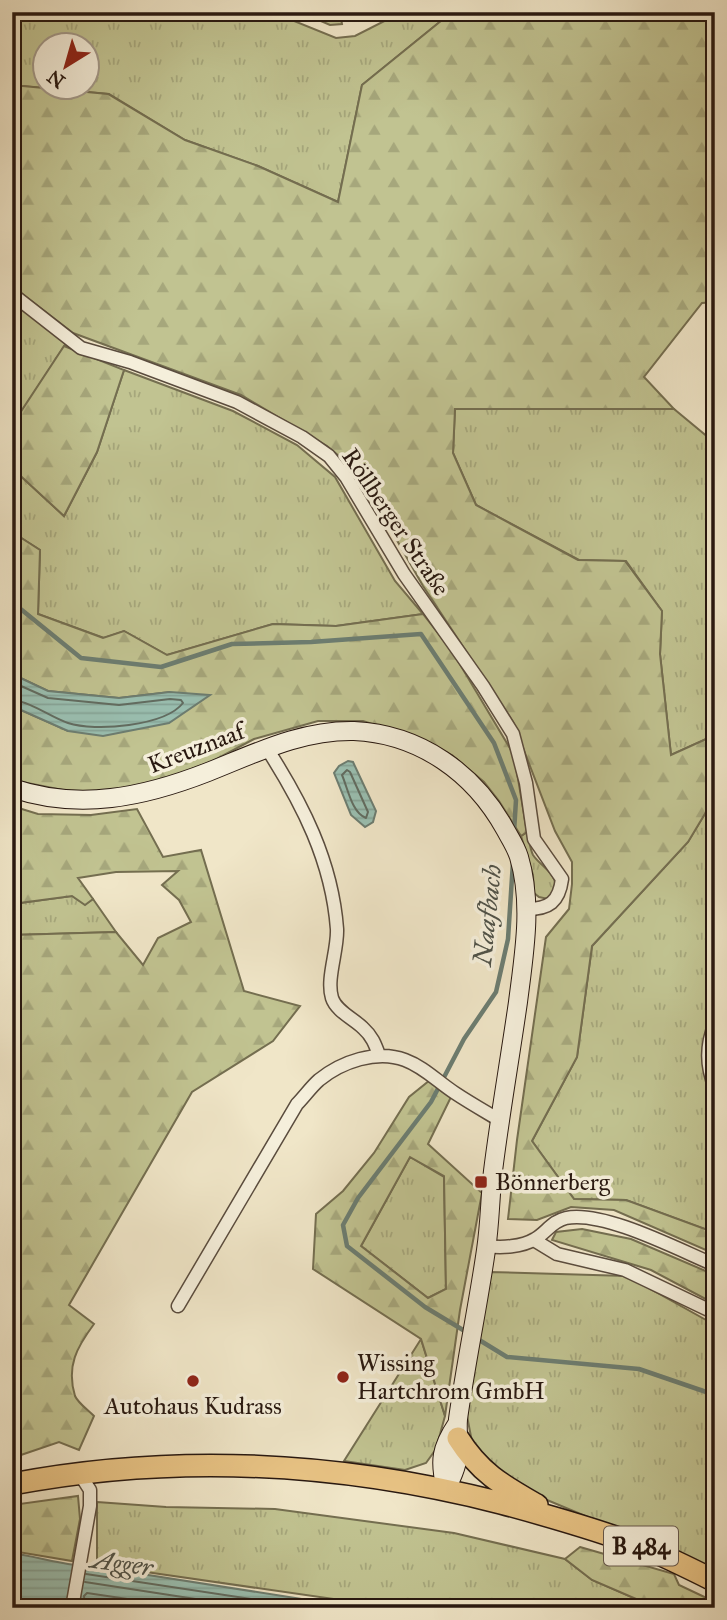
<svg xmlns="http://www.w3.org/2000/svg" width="727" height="1620" font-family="'IM FELL Great Primer',serif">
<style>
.grass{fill:url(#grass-tufts);stroke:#746e50;stroke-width:2;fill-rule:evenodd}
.forest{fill:url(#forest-firs);stroke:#746e50;stroke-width:2;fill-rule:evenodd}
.water{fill:url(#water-rules);stroke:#6c7d71;stroke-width:2}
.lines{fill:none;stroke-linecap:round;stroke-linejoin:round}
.shore{stroke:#616c61;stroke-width:2}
.stream{stroke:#6c7d71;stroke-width:4.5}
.street-casing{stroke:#5a4c3e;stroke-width:15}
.secondary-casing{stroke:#281810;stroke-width:20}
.primary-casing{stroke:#281810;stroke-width:24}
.street{stroke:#f5efdb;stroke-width:12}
.secondary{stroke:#f5efdb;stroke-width:18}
.primary{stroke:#e8c384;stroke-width:21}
.poi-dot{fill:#8f2418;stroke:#f5efdb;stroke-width:2.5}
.labels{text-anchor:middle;stroke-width:7;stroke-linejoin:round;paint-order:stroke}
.shield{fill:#f5efdb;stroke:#66584d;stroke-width:2}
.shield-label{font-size:23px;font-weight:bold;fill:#281810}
.street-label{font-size:24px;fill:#281810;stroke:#f5efdb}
.poi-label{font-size:24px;fill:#281810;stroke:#f5efdb;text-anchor:start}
.water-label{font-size:26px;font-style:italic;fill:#505349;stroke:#f5efdb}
</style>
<defs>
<pattern id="grass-tufts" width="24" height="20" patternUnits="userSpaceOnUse" patternTransform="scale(1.75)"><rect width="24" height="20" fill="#c1c391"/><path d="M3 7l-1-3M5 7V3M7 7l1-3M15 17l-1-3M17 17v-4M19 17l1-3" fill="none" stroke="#a6a77c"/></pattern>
<pattern id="forest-firs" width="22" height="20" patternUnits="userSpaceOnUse" patternTransform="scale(1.75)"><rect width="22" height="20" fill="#c1c391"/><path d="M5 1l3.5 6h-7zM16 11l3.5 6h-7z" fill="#a6a77c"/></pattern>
<pattern id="water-rules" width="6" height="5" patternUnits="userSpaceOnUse" patternTransform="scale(1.75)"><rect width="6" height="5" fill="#9ac0b2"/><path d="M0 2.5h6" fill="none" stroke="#85a498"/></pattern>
</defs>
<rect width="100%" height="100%" fill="#f0e6c8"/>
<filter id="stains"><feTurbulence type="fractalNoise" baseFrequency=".00286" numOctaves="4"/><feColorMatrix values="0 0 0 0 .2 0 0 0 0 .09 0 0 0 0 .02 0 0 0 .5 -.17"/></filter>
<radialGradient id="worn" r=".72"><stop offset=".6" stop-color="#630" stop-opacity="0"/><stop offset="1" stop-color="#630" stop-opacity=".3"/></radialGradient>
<path class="grass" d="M12,12H272L336,38L355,36L402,12H452L362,85L338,202L258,166L185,140L109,94L12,85ZM46,46H88V88H46Z
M300,12H340L342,24L330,25Z
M12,286L73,333L18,417L12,414Z
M124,370L233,411L297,445L335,477L395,581L423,614L336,626L273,624L167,655L124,631L104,638L38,614L40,550L12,532V468L64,516L97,452Z
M455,409H674L715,443V678L712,681L715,735L671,755L660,654L662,611L626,561L579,560L476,505L453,453Z
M715,797V1233L626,1200L574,1199L532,1141L577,1057L592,946L688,842Z
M527,832C529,839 530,849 533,855C543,870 567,877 548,899L539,897L534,893L533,875L521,836Z
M72,896L85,904L93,899L116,932L12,935V904Z
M410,1157L444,1177L446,1289L428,1298L361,1246Z
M489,1272L627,1276L715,1325V1570L547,1500L489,1470L474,1452L467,1416Z
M421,1339L445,1416L436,1449L426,1463L405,1470L344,1461Z
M97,1502L166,1507L275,1509L454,1533L565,1559L592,1580L657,1608L389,1607L97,1565Z"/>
<path class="forest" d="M452,12H715V302L702,303L644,377L674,409H455L453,453L476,505L578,560L625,561L662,611L660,654L671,755L715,735V797L688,842L592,946L577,1057L532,1141L574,1199L626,1200L705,1229L715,1233V1254L614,1210L571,1207L537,1220L508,1219L517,1140L546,937L569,909L572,884V862L555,831L513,722L423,586L358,472L327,446L241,395L73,333L12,286V85L108,94L185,140L258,166L338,202L362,85Z
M64,346L124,370L97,452L64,516L12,468V414L18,416Z
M12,532L40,550L38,614L103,638L124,631L167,655L273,624L336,626L423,614L452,651L514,755L527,832L521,836L499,801L484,782L452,755L413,737L363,721H318L254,739L211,762L160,781L111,791L78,793L12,780V706L68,731L170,692L119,698L48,691L12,674Z
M12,806L38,814L91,815L137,809L163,857L201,850L244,991L300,1006L273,1041L192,1092L69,1305L94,1324C77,1347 66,1366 75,1396C78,1403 88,1410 94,1416L79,1450L59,1442L12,1458V935L116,932L143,965L158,938L191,922L179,900L162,885L178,871L116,872L78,878L93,899L85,905L72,896L12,904Z
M430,1080L451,1097L428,1144L482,1193L460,1310L445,1416L421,1339L313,1269L316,1214L343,1191L374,1153L409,1097ZM410,1157L444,1176L446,1289L428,1298L361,1246Z
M582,1229L631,1239L715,1275V1304L651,1270L552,1240L556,1232Z
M78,1496L80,1519L72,1561L12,1551V1505Z
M580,1547L674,1574L679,1585L715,1602V1608H657L592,1580L565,1559Z"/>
<path class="water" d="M12,674L48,691L119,698L170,692L210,695L169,723L103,736L68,731L12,706Z
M348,761L353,762L376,811L373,822L365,827L351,815L334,773L339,766Z
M12,1553C39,1557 71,1567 97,1567L308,1600L378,1608H82L12,1599Z"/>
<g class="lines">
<path class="shore" d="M12,682L48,698L119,705L170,699L181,700L183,703C165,726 95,732 68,723C50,717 32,702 12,700
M347,770L350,772L368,812L366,818C352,813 348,789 342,775Z
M86,1574L311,1608
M85,1582L254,1608
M85,1608L84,1596L87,1593L188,1608"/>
<path class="stream" d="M12,551L20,553L12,595
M12,602L81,658L161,667L232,644L311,642L421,634L494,743L516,800L514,832
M468,1333L425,1307L347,1246L343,1225L358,1198L431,1102L464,1039L496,992L508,939L513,862
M476,1338L507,1357L639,1369L715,1395"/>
<defs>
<path id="street" d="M12,294L81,348L130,362L237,402L302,437L329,456L346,477L404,574L483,686L513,734L526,783L534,839L562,879C559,902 549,909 527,909
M715,582V585
M266,747C302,803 332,861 337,929C338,950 326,979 332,998C336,1011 354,1019 363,1028C372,1036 375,1044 379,1055
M715,1023C706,1046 706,1065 715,1088
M534,1240L557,1254L625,1270L715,1313
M487,1246C501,1248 522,1247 535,1239C546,1233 552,1221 566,1218C603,1210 679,1250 715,1265
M178,1306L297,1104C304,1097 311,1087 319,1080C341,1062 377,1049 405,1060C424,1067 438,1082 455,1093C470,1103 486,1112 501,1121
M72,1608L90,1506V1490L79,1473"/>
<path id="secondary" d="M12,788C79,811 144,797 208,772C256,753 301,730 354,731C420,734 474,773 505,829C510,838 516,847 519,857C533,904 524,954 518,1002C510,1058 500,1115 493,1171C490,1197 490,1224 486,1250C478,1306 466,1362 458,1419C457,1431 459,1443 458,1455C457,1467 451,1479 446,1489
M446,1489C439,1461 441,1448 457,1424"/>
<path id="primary" d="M458,1438C480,1473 502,1485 537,1505
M12,1484C176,1453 340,1462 501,1503C549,1516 596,1529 643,1547C667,1557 691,1569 715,1581"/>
</defs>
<use href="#street" class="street-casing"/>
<use href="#secondary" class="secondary-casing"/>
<use href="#primary" class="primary-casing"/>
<use href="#street" class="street"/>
<use href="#secondary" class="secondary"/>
<use href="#primary" class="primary"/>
</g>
<g class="poi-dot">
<rect x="474" y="1175" width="14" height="14" rx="3.5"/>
<circle cx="343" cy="1377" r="7"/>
<circle cx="193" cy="1381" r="7"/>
</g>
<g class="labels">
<rect class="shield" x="604" y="1526.5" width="74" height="39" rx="5"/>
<g class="shield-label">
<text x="641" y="1554">B 484</text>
</g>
<g class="street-label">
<text transform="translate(396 522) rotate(56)" y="8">Röllberger Straße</text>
<text transform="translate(196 748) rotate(-21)" y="8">Kreuznaaf</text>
</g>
<g class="poi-label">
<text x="495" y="1190">Bönnerberg</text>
<text x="357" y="1371">Wissing<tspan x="357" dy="28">Hartchrom GmbH</tspan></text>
<text x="193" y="1414" text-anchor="middle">Autohaus Kudrass</text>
</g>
<g class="water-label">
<text transform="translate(487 915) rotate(-84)" y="9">Naafbach</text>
<text transform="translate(122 1563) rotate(8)" y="9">Agger</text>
</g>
</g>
<rect width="727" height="1620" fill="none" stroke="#f0e6c8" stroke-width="42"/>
<rect x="14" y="14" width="699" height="1592" fill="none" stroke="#281810" stroke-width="3.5"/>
<rect x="21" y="21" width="685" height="1578" fill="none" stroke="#281810" stroke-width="2"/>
<g transform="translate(66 66) rotate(217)"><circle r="33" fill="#f5efdb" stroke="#a3998a" stroke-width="2"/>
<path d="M0-5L12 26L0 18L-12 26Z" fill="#8f2418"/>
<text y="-10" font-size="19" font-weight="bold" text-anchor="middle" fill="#281810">N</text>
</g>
<rect width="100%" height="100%" filter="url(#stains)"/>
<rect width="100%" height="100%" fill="url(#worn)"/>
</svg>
